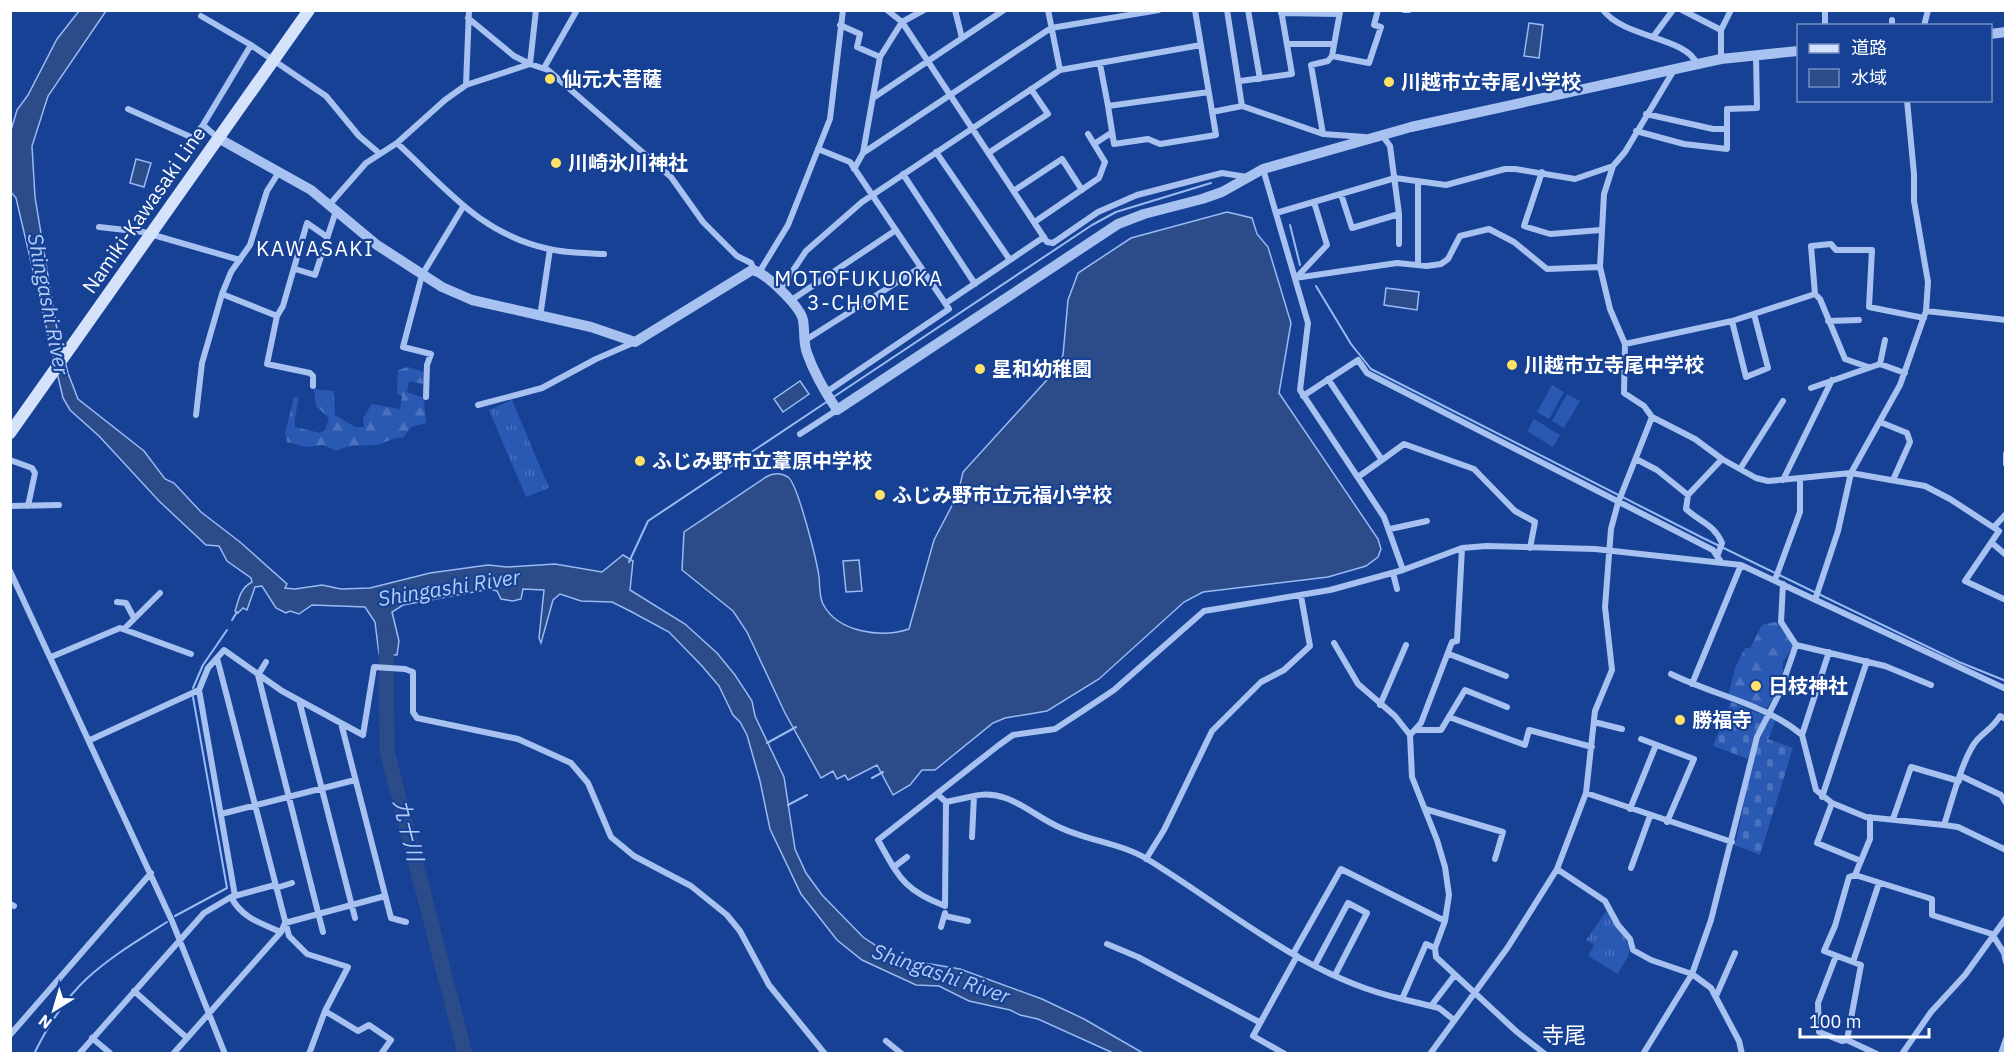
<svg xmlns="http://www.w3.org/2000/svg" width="2016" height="1064" font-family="'IBM Plex Sans','Noto Sans JP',sans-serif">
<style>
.grass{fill:#2a59b3}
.forest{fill:url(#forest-firs)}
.cemetery{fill:url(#cemetery-stones)}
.park{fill:url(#park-tufts)}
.water{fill:#2c4b89;stroke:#99baf4;stroke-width:1.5}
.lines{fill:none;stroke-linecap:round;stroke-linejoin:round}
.stream{stroke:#99baf4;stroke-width:2}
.river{stroke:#2c4b89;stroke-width:15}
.minor{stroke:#a7c1f1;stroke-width:6}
.tertiary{stroke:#a7c1f1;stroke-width:10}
.secondary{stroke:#d5e2fc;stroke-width:12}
.poi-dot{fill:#ffe267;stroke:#164194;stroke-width:2}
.labels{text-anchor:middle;stroke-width:4.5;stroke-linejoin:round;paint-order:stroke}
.poi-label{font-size:20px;font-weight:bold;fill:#fff;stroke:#164194;text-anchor:start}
.street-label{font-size:20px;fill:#fff;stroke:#164194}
.neighbourhood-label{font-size:21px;letter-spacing:1.5px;fill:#fff;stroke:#164194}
.water-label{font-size:21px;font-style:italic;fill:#b3ccf8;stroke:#164194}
.quarter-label{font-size:22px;fill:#fff;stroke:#164194}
</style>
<defs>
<pattern id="forest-firs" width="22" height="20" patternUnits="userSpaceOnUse" patternTransform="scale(1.5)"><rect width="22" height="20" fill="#2a59b3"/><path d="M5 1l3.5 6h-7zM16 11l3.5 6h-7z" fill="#4a72be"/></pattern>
<pattern id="cemetery-stones" width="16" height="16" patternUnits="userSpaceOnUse" patternTransform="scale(1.5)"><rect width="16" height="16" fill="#2a59b3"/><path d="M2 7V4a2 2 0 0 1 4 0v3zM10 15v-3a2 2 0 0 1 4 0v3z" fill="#4a72be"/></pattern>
<pattern id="park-tufts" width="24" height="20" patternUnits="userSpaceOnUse" patternTransform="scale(1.5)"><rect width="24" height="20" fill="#2a59b3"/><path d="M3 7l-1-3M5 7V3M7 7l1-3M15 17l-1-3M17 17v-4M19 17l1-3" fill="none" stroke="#4a72be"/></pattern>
</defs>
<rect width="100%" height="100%" fill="#164194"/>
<path class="grass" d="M1552,385L1564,392L1549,419L1537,412Z
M1567,394L1580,401L1564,428L1552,421Z
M1534,419L1560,435L1553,447L1527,431Z"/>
<path class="forest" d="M408,367L427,373L423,384L409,381L407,392L424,398L426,423L411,427L403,438C393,437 390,441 380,444C364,448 353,442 337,451L323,445L306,447L287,442L285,433L294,397H298C298,408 294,416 295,427L320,433L325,430L329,418L316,406L314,389L334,391L335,415L355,427H364L363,418L372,404L400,409L402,396L397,394L398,370Z
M1776,622L1792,643V648L1783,662V674L1774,689L1775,695L1767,708L1728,696L1735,668L1745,648H1750L1762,625Z"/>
<path class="cemetery" d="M1731,702L1765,716L1748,759L1713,746Z
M1771,717L1776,720L1768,739L1793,748L1760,855L1735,845L1755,752L1768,719Z"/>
<path class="park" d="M512,400L549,488L526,497L489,410Z
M1607,910C1612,920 1631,942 1629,952C1628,959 1621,967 1618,974L1588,956L1594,945L1586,940Z"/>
<path class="water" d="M79,11H106L48,96L32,146L35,197L56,324L68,373L78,399L144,451L165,479L174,483L201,512L240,542L287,584L285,588L295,589L322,585L341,589L370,588L430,573L488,565L507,567L555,564L602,572L623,555L633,561L630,590L685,624L717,653L735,675L752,701L755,716L784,777L795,849L806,873L822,895L863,937L881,949L907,960L960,969L1042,999L1084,1019L1143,1053H1113L1038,1019L1020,1015L1010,1010L969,1001L939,986L916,985L862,960L837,940L801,894L770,829L760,781L747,735L740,722L733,715L719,686L702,666L669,632L630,611L612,602L581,601L560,594L553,600L541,643L539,638L544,590L523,589L521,599L513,601L501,599L497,591L490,589L403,605L392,612L399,641L397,655L379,654L375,622L365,607L312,605L299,614L290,611L286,613L276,608L262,586L255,587L247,610L243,608L238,613L235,611C239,600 239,589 252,582L251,578L227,561L219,546L206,545L159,501L99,436L70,410L63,398L16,198L11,192V130L17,110L28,95L57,39Z
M1529,23L1543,25L1539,58L1524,56Z
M136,159L151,163L144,187L130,183Z
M1227,212L1252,218L1257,234L1268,247L1291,323L1279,393L1378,539L1381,549L1378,557L1366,566L1328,577L1203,592L1184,602L1099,679L1047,711L1005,718L993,723L935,770H922L910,785L893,795L877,765L848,780L845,775L837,779L833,771L821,778L785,713L747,632L733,611L682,570L684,532L766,477C773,473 780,472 788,477C798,484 817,562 819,577C820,586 819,596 823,604C838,633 882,638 909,629L934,540L958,494L963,472L1055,371L1063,355L1068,300L1078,273L1131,238Z
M1386,288L1419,292L1417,310L1384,305Z
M800,381L809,394L783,412L774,399Z
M859,560L862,591L846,592L843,561Z"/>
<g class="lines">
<path class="stream" d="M1290,225L1300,265
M1316,286L1351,344L1371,369L1703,538L1959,662L2006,681
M832,398L1092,225L1116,212L1211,183
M629,562L648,521L828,401
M232,620L237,612
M193,688L203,665L227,630
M767,743L796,727
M872,778L883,772
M788,805L807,795
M175,916L227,888L193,697
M34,1054C69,982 102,963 167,922"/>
<path class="river" d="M386,634L387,751L465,1054"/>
<path class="minor" d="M887,10L902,22L1047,242L1053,243L1098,212L1137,195L1222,173L1247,177
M955,10L962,38
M1048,10L1060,70
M1195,10C1202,52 1209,93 1216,135L1160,144L1148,139L1114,144L1108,106L1209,92
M1227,10L1242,106
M1248,10L1260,79
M1404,10H1409
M1603,10C1624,38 1686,37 1697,64
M1682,10L1721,30
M1281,13L1339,14
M201,16L251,45L326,96L359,136L379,153
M468,18L514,56L530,64L536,10
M1892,20V26
M840,25L860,34L857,47L880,57
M1825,26V10
M1924,26L1928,10
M1653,37L1673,10
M1287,44H1334
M1332,56L1340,12
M1721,59V30L1731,10
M1100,64L1108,106
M544,68L577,10
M1240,81L1292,74L1281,10
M466,85L469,10
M873,98L1004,10
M128,109L193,138L203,125L218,138
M1212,112L1242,106L1323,134
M1646,114L1713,129H1727
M203,125L251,45
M1636,131L1684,144L1727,149V109L1757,108L1756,55
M1088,134L1094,144
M1365,137L1323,134L1311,65L1328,61L1332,56L1369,63L1381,27L1374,25L1378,10
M397,143C446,188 480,234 549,249C566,253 586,253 604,254
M818,149L850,162L949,309L825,393
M936,152L1010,260
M990,152L1048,114L1031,89
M863,153L1051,28L1159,10
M854,169L863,153L880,57L902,22L924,10
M1263,169L1308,323L1300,390L1384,517L1403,570
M1542,172L1524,226L1550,234L1601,230
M903,174L975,284
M1015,190L1062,159L1082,190
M1341,194L1352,228L1399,214L1390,146L1382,135
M330,204L366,163L397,143L445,100L466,85L530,64L548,70L671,177L703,222L737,256L751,263L754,270
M1276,213L1395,178L1446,185L1505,169H1515L1575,179L1613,166
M1399,214V244
M1036,221L1099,178L1105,162L1094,144L1111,133
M99,227L143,232L240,260
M1418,265V182
M295,269L315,275L336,211
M760,271L788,225L830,119L843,10
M1295,278L1397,263L1427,266L1441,264L1448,259L1460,236L1489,229L1514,242L1547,269L1600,267
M1296,278L1327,245L1314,202
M780,290L806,251L862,202L1060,70L1201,45
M222,294L277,316L267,364L310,373L313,376V386
M1815,294L1811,246L1831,244L1836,250H1872L1869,307L1924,318
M790,301L896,230
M946,303L1044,237
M1926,311L2006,320
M277,316L283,306L307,223L327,237
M540,317L550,249
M1732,321L1746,377L1768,368L1754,314
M1828,321L1859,320
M804,341L921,267
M1625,344L1732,321L1815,294L1820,299L1845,359L1868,367
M1880,364L1885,340
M1328,379L1382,460L1358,477
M1811,388L1880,364L1905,373
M1303,396L1358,360L1367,373L1713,550L1721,562
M426,397L427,365L431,354L403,347L422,275L463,207
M478,405L542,388L596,359L635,342
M196,415L202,363L222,294L231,272L250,245L267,191L279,172
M1652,417L1695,439L1722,459L1756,478L1768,481L1790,479L1851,473L1925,486L1950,499L1999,531L1965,581L2006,600
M1880,422L1907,433L1910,442L1893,480
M800,434L837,410
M2006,454V464
M1636,459L1657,470L1688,495
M10,460L32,468L35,473L28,506
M1382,460L1404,444L1474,469L1515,511L1535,522L1530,548
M1740,469L1783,401
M1783,480L1832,380
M10,506L59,505
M1994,527L2006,514
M1390,529L1427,521
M1992,543L2006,555
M1462,548L1457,641L1452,642L1421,723L1410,735L1412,777L1437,840L1445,867L1449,895L1445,921L1435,948L1436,957L1517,1032L1545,1054
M1718,554L1722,543C1714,524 1700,522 1686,509L1688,495L1722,459
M10,571L172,921L225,1054
M1393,573L1397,589
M1775,580L1800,512V479
M1815,600L1838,531L1851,473L1900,385L1926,311L1928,282L1914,201V174L1907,100
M117,602L126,603L134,618
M124,629L160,593
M1334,643L1358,684L1395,716L1410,735
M1796,645L1885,666L1931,685
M1829,652L1802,735L1816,790L1832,803L1866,817L1944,825
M1449,654L1506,676
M51,657L120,628L191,654
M217,658L289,936L307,954L348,967L325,1011L309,1054
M266,662L258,675L323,932
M1671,674C1713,695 1766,704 1802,735
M1692,684L1741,565
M299,700L355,918
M1380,705L1406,645
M1449,717L1525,745L1529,730L1592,747
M2006,719L2000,716C1992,729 1986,730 1977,740C1963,756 1951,804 1944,825L1958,827L2006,850
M1594,722L1622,729
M341,723L391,918L406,922
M1415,730H1441L1465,690L1507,707
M1641,739L1694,759L1667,822
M90,740L199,690
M1961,776L2001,795L2006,803
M1586,793L1732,842
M937,794L946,802L945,906C903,890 899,877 878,840L999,745L1013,735L1055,729L1084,710L1114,690L1204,611L1330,590L1403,570L1462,548L1486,546L1595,549L1741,565L2006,689
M974,796C1008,788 1031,815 1061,828C1089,841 1120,843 1147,859C1229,909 1306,978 1402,999L1426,944L1435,948
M1822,797L1867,661
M946,802L974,796L972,837
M1832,803L1817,843L1861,861
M1425,809L1503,832L1495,859
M1630,809L1656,745
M221,814L355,780
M1870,817V839L1855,875L1932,899V915L1992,934L2004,953L2006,962
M1893,819L1911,767L1959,781
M1146,859L1164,830L1212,731L1261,682L1284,670L1310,646L1301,596
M894,867L907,857
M1631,868L1650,816
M1557,869L1605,901L1618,925L1630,939L1633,950L1651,960L1692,974L1711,988L1739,1041L1742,1054
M1855,875L1849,877L1835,926L1824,951L1861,965L1847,1040L1877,1054
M276,888L292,883
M235,896L199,690L208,668L224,650L282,691L363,735L374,667L405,669L413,672V712L417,718L518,739L571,763L588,783L611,837L634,856L691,886L727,915L740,931L769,985L825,1054
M231,897C242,918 260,923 281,932
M10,904L14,906
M945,916L968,921
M941,927L945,913
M1107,944L1138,957L1259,1022
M1293,954L1341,869L1445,921
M1836,956L1818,1003L1819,1032L1842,1041L1847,1040
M1853,962L1879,883
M1315,965L1348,903L1367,913L1335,975
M134,991L187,1038
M1716,996L1735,953
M1402,999L1439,1008L1454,1020
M1431,1006L1454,976
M325,1011L358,1031L369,1025L391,1040L381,1054
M10,1035L151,873
M92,1038L110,1053
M886,1041L902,1054
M79,1054L204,913L231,897L275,885
M173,1054L281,932L285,923L385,896
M1285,1054L1253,1036L1297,956
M1430,1054L1508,947L1547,885L1557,869L1586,793L1595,711L1612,670L1605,607L1611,529L1618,503L1652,417L1644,406L1624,393L1625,344L1610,309L1600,267L1604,194L1613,166L1625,152L1674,70
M1643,1054L1692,974L1711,920L1757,737L1779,694L1796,645L1781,622L1783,584
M1902,1054L1931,1012L1965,975L2006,918
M2001,1054L2006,1039"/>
<path class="tertiary" d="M1990,34L2006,32
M218,138L311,190L377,245L442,287L472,300L591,327L635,342L752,270C765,272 800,306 803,320C805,331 803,342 807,353C814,373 825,392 837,410L1118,224L1144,214L1202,199L1222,192L1263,169L1411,127L1721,59L1798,51"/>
<path class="secondary" d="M10,433L309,10"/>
</g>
<g class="poi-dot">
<circle cx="550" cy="79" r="6"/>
<circle cx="1389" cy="82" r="6"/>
<circle cx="556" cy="163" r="6"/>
<circle cx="1512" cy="365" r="6"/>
<circle cx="980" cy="369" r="6"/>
<circle cx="640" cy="461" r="6"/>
<circle cx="880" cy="495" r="6"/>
<circle cx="1756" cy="686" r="6"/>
<circle cx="1680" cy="720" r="6"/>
</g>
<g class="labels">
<g class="poi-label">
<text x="562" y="86">仙元大菩薩</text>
<text x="1401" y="89">川越市立寺尾小学校</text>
<text x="568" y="170">川崎氷川神社</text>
<text x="1524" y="372">川越市立寺尾中学校</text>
<text x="992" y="376">星和幼稚園</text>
<text x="652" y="468">ふじみ野市立葦原中学校</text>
<text x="892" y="502">ふじみ野市立元福小学校</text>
<text x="1768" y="693">日枝神社</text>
<text x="1692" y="727">勝福寺</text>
</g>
<g class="street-label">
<text transform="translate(144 210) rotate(-55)" y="7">Namiki-Kawasaki Line</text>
</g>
<g class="neighbourhood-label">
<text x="315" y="256">KAWASAKI</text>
<text x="859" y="286">MOTOFUKUOKA<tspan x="859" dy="24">3-CHOME</tspan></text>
</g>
<g class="water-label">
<text transform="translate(48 304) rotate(79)" y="7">Shingashi River</text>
<text transform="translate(449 588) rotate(-9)" y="7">Shingashi River</text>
<text transform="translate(408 830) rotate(76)" y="7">九十川</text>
<text transform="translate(941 974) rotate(19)" y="7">Shingashi River</text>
</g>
<g class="quarter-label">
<text x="1564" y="1043">寺尾</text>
</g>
</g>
<rect width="2016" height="1064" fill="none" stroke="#ffffff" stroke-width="24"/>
<rect x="1797" y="24" width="195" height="78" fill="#164194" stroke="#738dbf" stroke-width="1.5"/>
<rect x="1809" y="44" width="30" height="9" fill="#d5e2fc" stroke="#738dbf" stroke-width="1.5"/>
<text x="1851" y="54" font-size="18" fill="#ffffff">道路</text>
<rect x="1809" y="69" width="30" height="18" fill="#2c4b89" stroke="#738dbf" stroke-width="1.5"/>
<text x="1851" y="84" font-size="18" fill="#ffffff">水域</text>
<g transform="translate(54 1010) rotate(217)" stroke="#164194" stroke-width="4.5" paint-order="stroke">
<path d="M0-4.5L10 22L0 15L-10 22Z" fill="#ffffff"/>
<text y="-9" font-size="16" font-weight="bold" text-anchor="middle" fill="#ffffff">N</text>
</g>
<path d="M1800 1028v9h129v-9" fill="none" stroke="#ffffff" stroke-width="3"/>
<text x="1809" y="1028" font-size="18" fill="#ffffff" stroke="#164194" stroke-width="4.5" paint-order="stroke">100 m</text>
</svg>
